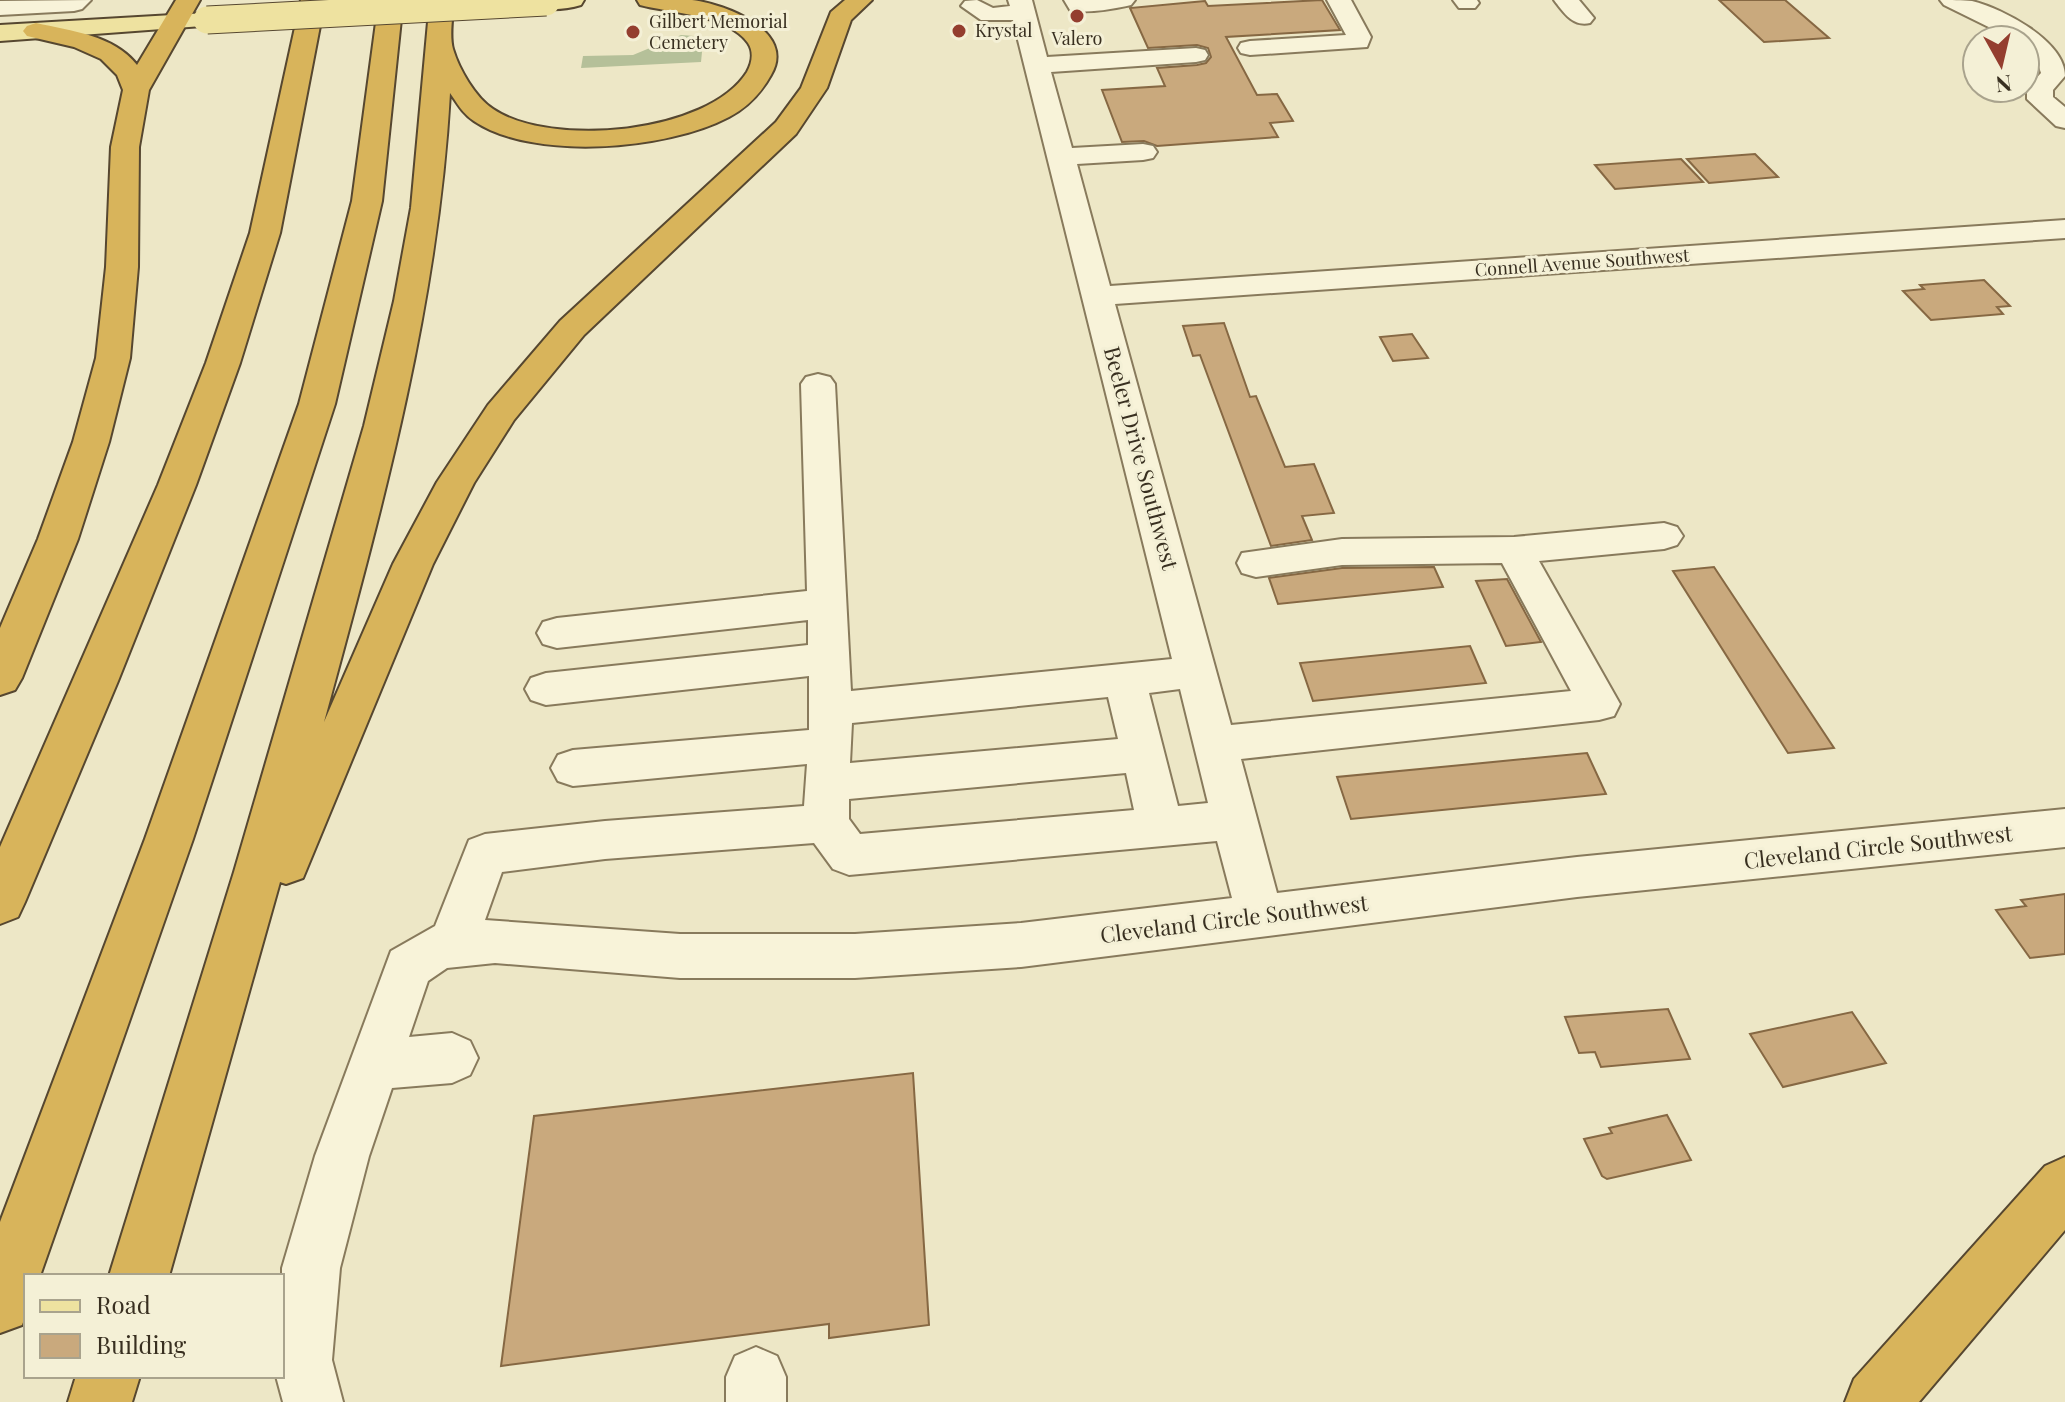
<svg xmlns="http://www.w3.org/2000/svg" width="2065" height="1402" font-family="'Playfair Display',serif">
<style>
.cemetery{fill:#b5c099}
.building{fill:#c9a97d;stroke:#866843;stroke-width:2}
.lines{fill:none;stroke-linecap:round;stroke-linejoin:round}
.minor-casing{stroke:#887a5c;stroke-width:4}
.major-casing{stroke:#564730;stroke-width:4}
.highway-casing{stroke:#564730;stroke-width:4}
.minor{fill:#f8f3d9;fill-rule:evenodd}
.major{fill:#eee2a0;fill-rule:evenodd}
.highway{fill:#d8b45b;fill-rule:evenodd}
.major-bridge-casing{stroke:#564730;stroke-width:29;stroke-linecap:butt}
.major-bridge{stroke:#eee2a0;stroke-width:27}
.poi-dot{fill:#943e2f;stroke:#f4f0d6;stroke-width:3}
.labels{text-anchor:middle;stroke-width:6;stroke-linejoin:round;paint-order:stroke}
.far-poi-label{font-size:18px;fill:#382f20;stroke:#f4f0d6;text-anchor:start}
.far-street-label{font-size:18px;fill:#382f20;stroke:#f4f0d6}
.street-label{font-size:22px;fill:#382f20;stroke:#f4f0d6}
</style>
<rect width="100%" height="100%" fill="#ede7c6"/>
<path class="cemetery" d="M681,35L694,36L703,42L701,62L581,68L583,56L633,55Z"/>
<path class="building" d="M1322,0L1340,30L1226,37L1257,95L1277,94L1293,121L1270,123L1278,137L1157,146L1144,141L1122,142L1102,90L1165,86L1157,68L1197,65L1206,63L1211,57L1208,48L1197,45L1148,48L1130,8L1205,1L1208,6Z
M1719,0H1785L1829,38L1764,42Z
M1755,154L1778,177L1709,183L1687,159Z
M1681,159L1703,182L1615,189L1595,165Z
M1984,280L2010,306L1997,307L2003,314L1931,320L1903,291L1924,289L1920,285Z
M1224,323L1250,397L1256,396L1285,467L1314,464L1334,513L1302,516L1312,540L1271,546L1200,355L1193,356L1183,326Z
M1412,334L1428,358L1393,361L1380,337Z
M1434,567L1443,587L1278,604L1269,578L1342,568Z
M1714,567L1834,748L1788,753L1673,571Z
M1507,579L1541,642L1506,646L1476,581Z
M1470,646L1486,683L1313,701L1300,663Z
M1587,753L1606,794L1351,819L1337,777Z
M2065,894V954L2030,958L1996,910L2026,906L2021,900Z
M1668,1009L1690,1059L1601,1067L1595,1052L1579,1053L1565,1017Z
M1852,1012L1886,1063L1783,1087L1750,1034Z
M913,1073L929,1325L829,1338V1324L501,1366L534,1116Z
M1667,1115L1691,1160L1607,1179L1602,1176L1584,1139L1612,1133L1609,1128Z"/>
<g class="lines">
<defs>
<path id="minor" d="M91,0L82,9L74,11L0,15V1Z
M977,0L993,8L1010,6L1008,0H1032L1047,57L1196,48L1205,50L1208,55L1205,60L1196,62L1051,72L1072,148L1143,144L1153,146L1157,152L1153,158L1143,160L1077,164L1110,286L2065,220V238L1115,304L1231,725L1571,691L1502,563L1342,565L1256,577L1242,573L1237,563L1242,553L1342,539L1514,537L1664,523L1677,527L1683,536L1677,545L1664,549L1539,561L1620,704L1614,716L1599,720L1241,759L1277,893L1577,857L2065,809V847L1577,897L1021,967L855,978H680L495,963L447,968L428,981L409,1037L452,1033L470,1041L478,1058L470,1075L452,1083L392,1088L369,1156L340,1268L332,1360L343,1402H283L276,1376H282V1268L315,1156L391,951L435,926L469,840L485,834L605,821L804,806L807,764L573,786L558,781L551,768L558,755L573,750L809,730V676L546,705L531,700L525,689L531,678L546,673L808,645V620L557,648L543,644L537,633L543,622L557,618L807,591L801,384L806,377L818,374L830,377L835,384L851,691L1172,659L1013,20H981L961,6L965,1ZM1180,689L1208,803L1178,806L1149,693ZM1108,697L1118,739L850,763L852,723ZM1126,773L1134,810L860,834L849,819V799ZM1217,841L1232,898L1021,923L855,934H680L485,920L502,872L605,859L814,843L833,869L849,875Z
M1064,0H1135L1131,5C1113,9 1088,14 1070,10Z
M1327,0H1351L1371,37L1367,47L1250,55L1241,53L1238,48L1241,43L1250,41L1346,35Z
M1453,0H1477L1479,3L1475,8H1459Z
M1554,0H1579L1594,18L1590,23C1573,27 1564,13 1554,0Z
M1940,0C1950,0 1963,0 1972,1C2002,8 2065,41 2065,76L2053,90V97L2065,107V128L2056,126L2027,99V88L2041,73L2037,61L2025,48V40H2015L1944,5Z
M756,1347L777,1356L786,1377V1402H726V1377L735,1356Z"/>
<path id="major" d="M535,0H584L581,5C567,9 551,11 537,7Z
M207,13L216,15L219,20L216,25L0,41V25Z"/>
<path id="highway" d="M176,0H200L149,90L139,147L138,267L130,358L109,442L78,539L22,678L15,690L0,695V628L38,539L73,442L96,358L106,267L111,147L123,90L117,75L101,59L74,47L27,36L23,31L27,26L36,23C71,31 114,35 137,65Z
M301,0H325L280,233L240,363L196,485L118,681L25,902L18,917L0,924V847L158,485L206,363L250,233Z
M379,0H403L382,201L335,404L193,839L40,1276H26V1314L22,1325L0,1333V1222L145,839L299,404L352,201Z
M430,0H454C453,14 449,35 453,49C459,69 475,97 493,109C551,148 708,134 747,72C752,63 754,52 748,43C729,15 670,13 640,5L637,0C655,0 674,0 692,0C725,4 797,31 771,75C761,93 748,107 729,117C667,150 533,161 474,121C463,114 457,103 450,93C438,309 380,515 324,722L393,564L437,482L488,405L560,321L776,122L801,88L831,12L845,0H872L851,20L827,88L796,134L584,335L514,420L474,483L433,564L303,878L286,884L280,882L169,1276H109L234,872L364,426L394,301L411,208Z
M2065,1157V1230L1919,1402H1845L1854,1379L2045,1166Z
M76,1376H140L132,1402H68Z"/>
</defs>
<use href="#minor" class="minor-casing"/>
<use href="#major" class="major-casing"/>
<use href="#highway" class="highway-casing"/>
<use href="#minor" class="minor"/>
<use href="#major" class="major"/>
<use href="#highway" class="highway"/>
<defs>
<path id="major-bridge" d="M207,20L546,2"/>
</defs>
<use href="#major-bridge" class="major-bridge-casing"/>
<use href="#major-bridge" class="major-bridge"/>
</g>
<g class="poi-dot">
<circle cx="1077" cy="16" r="8"/>
<circle cx="959" cy="31" r="8"/>
<circle cx="633" cy="32" r="8"/>
</g>
<g class="labels">
<g class="far-poi-label">
<text x="649" y="28">Gilbert Memorial<tspan x="649" dy="21">Cemetery</tspan></text>
<text x="975" y="37">Krystal</text>
<text x="1077" y="45" text-anchor="middle">Valero</text>
</g>
<g class="far-street-label">
<text transform="translate(1582 263) rotate(-4)" y="6">Connell Avenue Southwest</text>
</g>
<g class="street-label">
<text transform="translate(1141 458) rotate(75)" y="8">Beeler Drive Southwest</text>
<text transform="translate(1878 847) rotate(-6)" y="8">Cleveland Circle Southwest</text>
<text transform="translate(1234 919) rotate(-7)" y="8">Cleveland Circle Southwest</text>
</g>
</g>
<rect x="24" y="1274" width="260" height="104" fill="#f4f0d6" stroke="#a9a38d" stroke-width="2"/>
<rect x="40" y="1300" width="40" height="12" fill="#eee2a0" stroke="#a9a38d" stroke-width="2"/>
<text x="96" y="1314" font-size="24" fill="#382f20">Road</text>
<rect x="40" y="1334" width="40" height="24" fill="#c9a97d" stroke="#a9a38d" stroke-width="2"/>
<text x="96" y="1354" font-size="24" fill="#382f20">Building</text>
<g transform="translate(2001 64) rotate(172)"><circle r="38" fill="#f4f0d6" stroke="#a9a38d" stroke-width="2"/>
<path d="M0-6L14 30L0 20L-14 30Z" fill="#943e2f"/>
<text y="-12" font-size="22" font-weight="bold" text-anchor="middle" fill="#382f20">N</text>
</g>
</svg>
